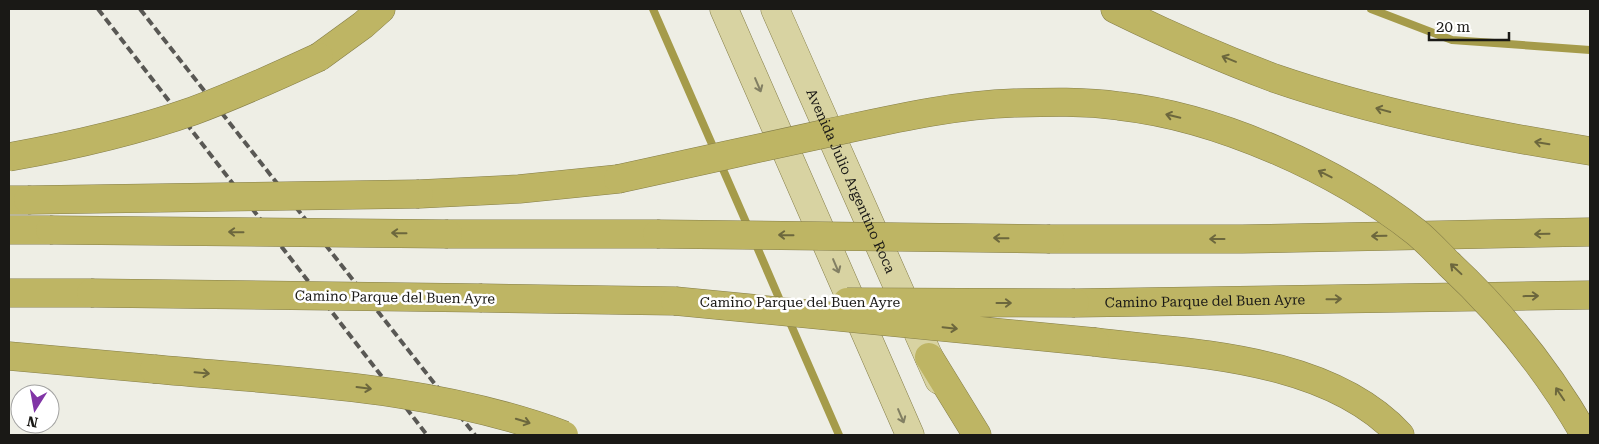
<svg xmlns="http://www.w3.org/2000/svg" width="1599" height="444" font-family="'Roboto Serif',serif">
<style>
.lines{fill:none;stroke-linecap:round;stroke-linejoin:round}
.stream{stroke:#a59b4a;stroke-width:8}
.primary-casing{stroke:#857e49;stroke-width:29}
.highway-casing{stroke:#857e49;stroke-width:29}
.primary{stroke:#d8d3a2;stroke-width:28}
.highway{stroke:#beb564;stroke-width:28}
.rail{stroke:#595854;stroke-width:4;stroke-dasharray:8 4;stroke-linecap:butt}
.highway-bridge-casing{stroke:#857e49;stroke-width:29;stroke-linecap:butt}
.highway-bridge{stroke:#beb564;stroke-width:28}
.oneway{stroke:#6c673d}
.oneway2{stroke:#827f63}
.labels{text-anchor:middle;stroke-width:5;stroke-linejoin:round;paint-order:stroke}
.street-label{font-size:14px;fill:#1a1916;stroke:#fff}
</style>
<rect width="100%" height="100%" fill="#eeeee5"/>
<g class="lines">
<path class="stream" d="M653,9L749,229
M1371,9L1452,40L1590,50
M754,240L782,305
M788,318L839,435"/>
<defs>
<g id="primary">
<path d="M724,9L910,435"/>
<path id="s1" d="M775,9L939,380"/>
</g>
<g id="highway">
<path d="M1115,9C1166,34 1220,58 1274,78C1376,113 1484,134 1590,151"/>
<path d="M319,57L363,25L381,9"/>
<path d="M419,194L519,189L618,179"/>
<path d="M9,200H28"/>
<path d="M9,230H50"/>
<path d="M448,234H657"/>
<path d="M1050,239H1242L1590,232"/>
<path d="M9,293H91"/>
<path d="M482,298L675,301"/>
<path id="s2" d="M1075,303L1590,295"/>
<path d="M1095,342C1194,354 1328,357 1400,435"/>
<path d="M9,356L154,369"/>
<path d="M929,357L977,435"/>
</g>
</defs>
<use href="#primary" class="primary-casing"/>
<use href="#highway" class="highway-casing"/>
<use href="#primary" class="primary"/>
<use href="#highway" class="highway"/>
<path class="rail" d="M98,9L427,435
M140,9L475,435"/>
<defs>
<path id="highway-bridge" d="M9,157C71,146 133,132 193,111C236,95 278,76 319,57
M618,179C688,164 758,148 828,133C889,120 951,105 1014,103C1049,102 1084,101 1119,106C1219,117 1337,170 1416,232C1427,241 1438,253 1448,263C1502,313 1548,371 1585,435
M28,200L419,194
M50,230L448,234
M657,234L1050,239
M91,293L482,298
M675,301L1095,342
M847,302L1075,303
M154,369C292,382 433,386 564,435"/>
</defs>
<use href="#highway-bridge" class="highway-bridge-casing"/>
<use href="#highway-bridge" class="highway-bridge"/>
</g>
<defs><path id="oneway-shaft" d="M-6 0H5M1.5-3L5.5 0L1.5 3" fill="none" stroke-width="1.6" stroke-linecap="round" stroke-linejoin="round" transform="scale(1.25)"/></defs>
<g class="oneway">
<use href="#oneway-shaft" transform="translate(1229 59) rotate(-158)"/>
<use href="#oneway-shaft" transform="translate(1383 110) rotate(-165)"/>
<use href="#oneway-shaft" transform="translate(1173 116) rotate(-167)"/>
<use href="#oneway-shaft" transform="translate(1542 143) rotate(-171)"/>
<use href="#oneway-shaft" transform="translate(1325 174) rotate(-153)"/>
<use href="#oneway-shaft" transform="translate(236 232) rotate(-179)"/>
<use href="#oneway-shaft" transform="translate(399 233) rotate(-179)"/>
<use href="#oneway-shaft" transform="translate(1542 234) rotate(179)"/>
<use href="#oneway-shaft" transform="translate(786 235) rotate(-179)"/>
<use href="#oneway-shaft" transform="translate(1379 236) rotate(179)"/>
<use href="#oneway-shaft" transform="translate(1001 238) rotate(-179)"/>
<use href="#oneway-shaft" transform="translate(1217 239) rotate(180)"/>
<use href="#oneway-shaft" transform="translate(1456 269) rotate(-137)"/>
<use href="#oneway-shaft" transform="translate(1531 296) rotate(-1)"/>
<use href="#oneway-shaft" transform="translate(1334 299) rotate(-1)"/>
<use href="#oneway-shaft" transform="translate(1004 303)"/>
<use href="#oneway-shaft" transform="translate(950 328) rotate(6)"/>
<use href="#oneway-shaft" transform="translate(202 373) rotate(5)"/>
<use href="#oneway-shaft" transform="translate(364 388) rotate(7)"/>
<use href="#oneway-shaft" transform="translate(1560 394) rotate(-124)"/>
<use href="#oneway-shaft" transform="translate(523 421) rotate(17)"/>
</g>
<g class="oneway2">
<use href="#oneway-shaft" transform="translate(758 85) rotate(67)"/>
<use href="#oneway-shaft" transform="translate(836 266) rotate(67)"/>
<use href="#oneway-shaft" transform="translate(901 416) rotate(67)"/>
</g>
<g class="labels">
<g class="street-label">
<text dy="5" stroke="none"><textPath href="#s1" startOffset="188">Avenida Julio Argentino Roca</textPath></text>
<text transform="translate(395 297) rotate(1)" y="5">Camino Parque del Buen Ayre</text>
<text dy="5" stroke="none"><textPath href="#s2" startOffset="130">Camino Parque del Buen Ayre</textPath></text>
<text x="800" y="307">Camino Parque del Buen Ayre</text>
</g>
</g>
<rect width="1599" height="444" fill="none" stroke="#1a1916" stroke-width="20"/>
<g transform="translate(35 409) rotate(191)"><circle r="24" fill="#ffffff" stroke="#a3a3a2"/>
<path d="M0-4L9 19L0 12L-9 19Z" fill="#8135a6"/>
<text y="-8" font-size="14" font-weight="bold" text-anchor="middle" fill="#1a1916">N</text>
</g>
<path d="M1429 32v8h80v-8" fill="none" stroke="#1a1916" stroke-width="2.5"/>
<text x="1436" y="32" font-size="15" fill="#1a1916" stroke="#ffffff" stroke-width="4" paint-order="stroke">20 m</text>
</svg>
